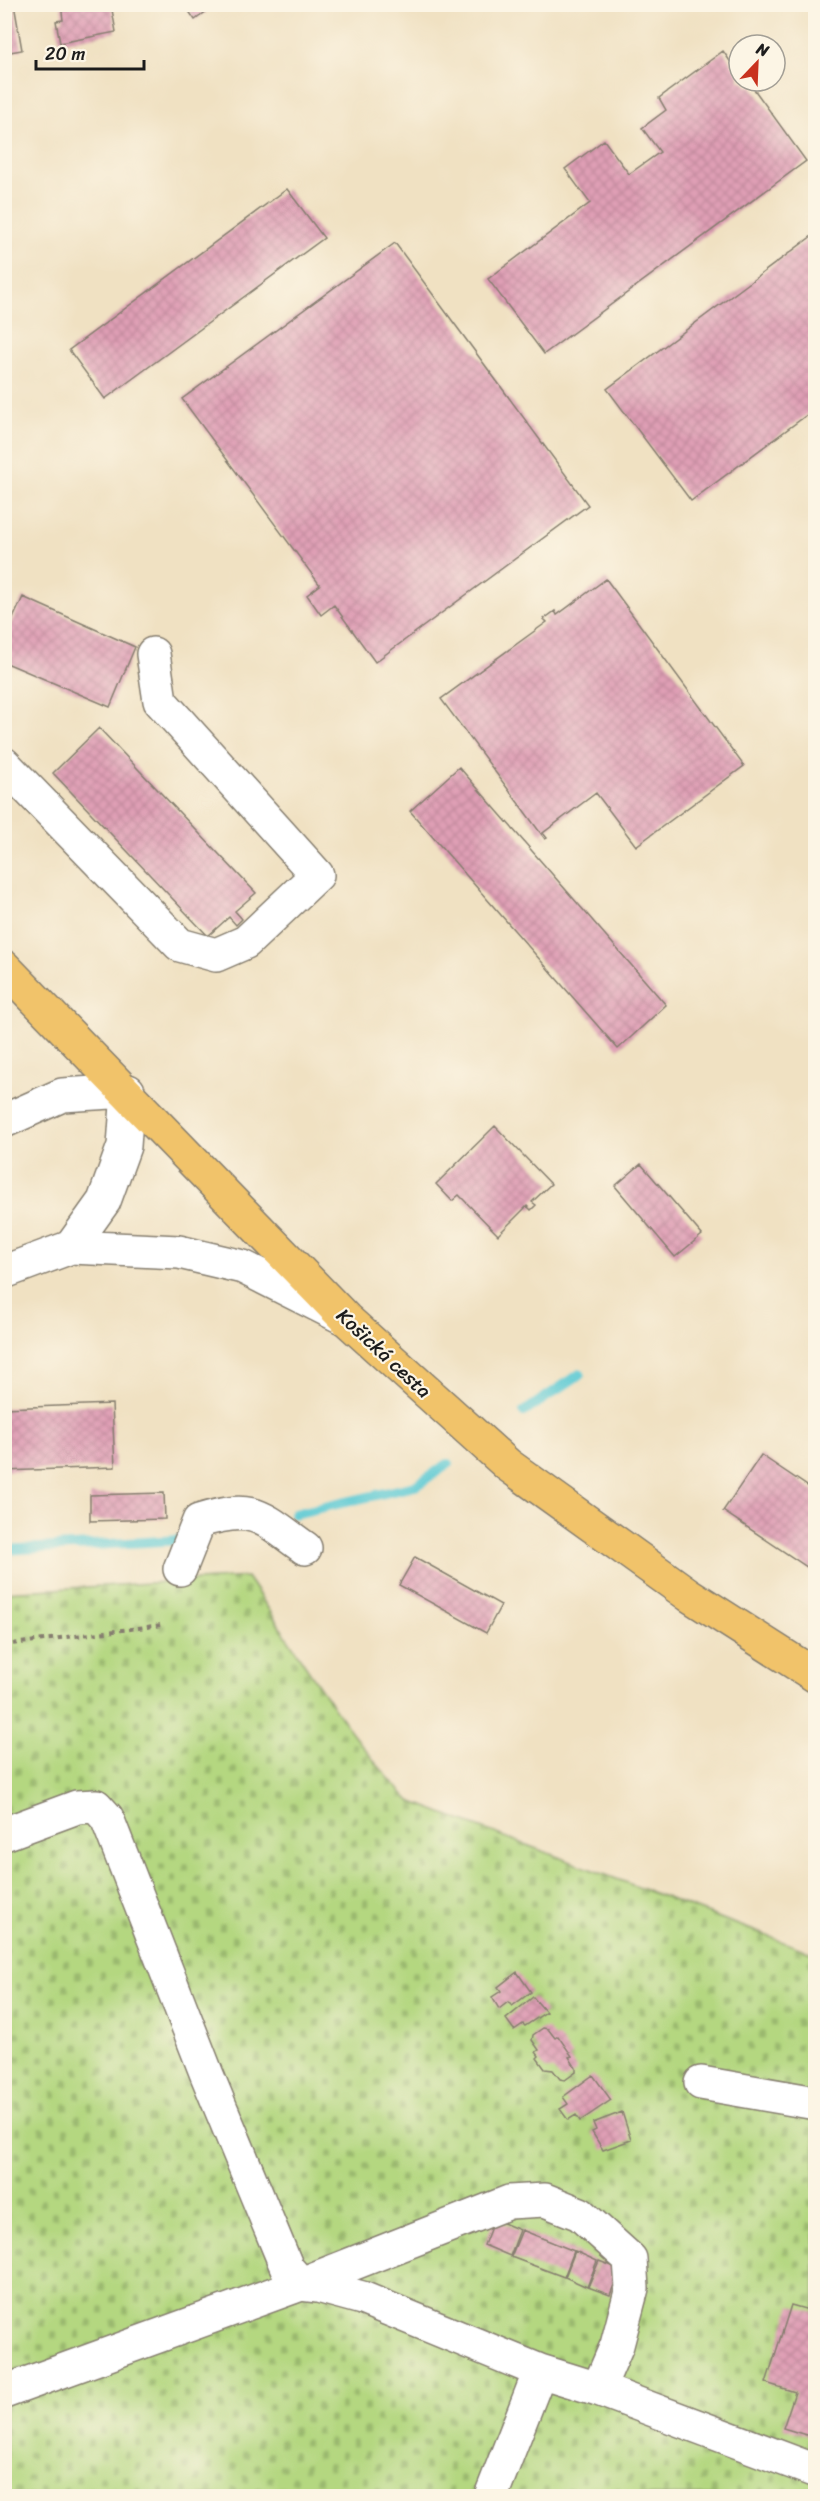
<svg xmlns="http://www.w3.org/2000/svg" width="820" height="2501" font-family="Sriracha,sans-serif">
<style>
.cemetery{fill:url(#cemetery-stones);stroke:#687a4e;stroke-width:1.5}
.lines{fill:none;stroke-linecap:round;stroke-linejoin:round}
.stream{stroke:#5ecad4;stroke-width:10}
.building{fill:url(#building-cross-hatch)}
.minor-casing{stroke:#867e6f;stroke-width:36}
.major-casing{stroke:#867e6f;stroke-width:36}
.path{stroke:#867e6f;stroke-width:4;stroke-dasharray:4.5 4.5;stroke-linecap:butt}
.minor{stroke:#fff;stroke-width:33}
.major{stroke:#f1c36a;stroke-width:33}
.labels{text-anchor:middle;stroke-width:4.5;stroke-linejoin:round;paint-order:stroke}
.street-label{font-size:20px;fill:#1c1c1c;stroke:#fcf5e5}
</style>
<defs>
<pattern id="cemetery-stones" width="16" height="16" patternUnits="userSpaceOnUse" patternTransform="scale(1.5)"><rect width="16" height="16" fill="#b4d780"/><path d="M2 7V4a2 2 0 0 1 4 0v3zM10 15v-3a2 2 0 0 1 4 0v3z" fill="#9ab86e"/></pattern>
<pattern id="building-cross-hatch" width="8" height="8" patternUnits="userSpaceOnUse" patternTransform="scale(1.5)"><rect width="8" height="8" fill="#df9fb5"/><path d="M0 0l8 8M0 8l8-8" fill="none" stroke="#bf889b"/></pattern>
</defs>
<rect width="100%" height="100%" fill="#fcf5e5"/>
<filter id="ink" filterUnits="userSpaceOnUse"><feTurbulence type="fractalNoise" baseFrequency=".0167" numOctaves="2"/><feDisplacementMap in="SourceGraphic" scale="12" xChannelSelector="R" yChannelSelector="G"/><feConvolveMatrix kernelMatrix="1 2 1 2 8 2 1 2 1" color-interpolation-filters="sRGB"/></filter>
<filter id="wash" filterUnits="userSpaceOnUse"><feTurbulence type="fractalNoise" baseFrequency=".008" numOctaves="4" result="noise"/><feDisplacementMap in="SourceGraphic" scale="24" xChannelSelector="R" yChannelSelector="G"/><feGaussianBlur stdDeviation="1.35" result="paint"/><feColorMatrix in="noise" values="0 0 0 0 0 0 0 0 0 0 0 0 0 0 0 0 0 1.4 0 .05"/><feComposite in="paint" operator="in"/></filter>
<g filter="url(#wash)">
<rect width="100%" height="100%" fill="#f0e1c2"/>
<path class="cemetery" d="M247,1577C299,1653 346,1736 410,1801L815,1954V2496H5V1592Z"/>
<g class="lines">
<path class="stream" d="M524,1412L580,1374
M294,1514L415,1486L448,1464
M4,1550L181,1540"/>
</g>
<g id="blocks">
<path class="building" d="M4,4H14L22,50L4,53Z
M61,4H111L116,32L60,43L56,21L63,20Z
M184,4H216L195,20Z
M723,51L739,74V81H744L748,87L751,85L806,161L544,354L488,279L590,203L565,169L604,140L629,174L660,152L642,128L666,110L659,98Z
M287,189L324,238L105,399L69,350Z
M816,233V408L691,501L607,389Z
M395,243L588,505L375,662L334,605L321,615L307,595L320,585L182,399Z
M606,579L744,766L636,846L596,793L543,833L547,838L545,839L441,699L547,622L544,619L555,611L557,615Z
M23,597L135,647L110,707L4,662V638Z
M99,728L256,893L235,911L242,919L236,925L229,917L208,936L53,773Z
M459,767L666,1005L618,1049L410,811Z
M495,1126L551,1184L532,1202L536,1205L531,1210L527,1206L498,1235L459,1195L452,1201L436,1184Z
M641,1164L702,1235L675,1257L615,1186Z
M112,1404L115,1467L4,1471V1408Z
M761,1455L816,1492V1573L723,1511Z
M164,1493L165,1519L90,1521V1495Z
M415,1557L501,1605L486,1633L399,1585Z
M517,1972L531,1992L512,2006L508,2002L499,2009L492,1997L501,1991L498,1987Z
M533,1997L546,2012L525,2026L523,2024L514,2030L506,2019Z
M543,2028L548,2029L555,2038L558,2036L572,2056L569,2057L576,2068V2072L565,2080L560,2079L553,2070L545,2069L537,2058L539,2056L536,2052L539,2050L532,2040L533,2035Z
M593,2075L611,2100L580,2121L576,2115L568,2120L560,2109L568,2104L563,2097Z
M622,2112L631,2140L603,2150L592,2132L596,2130L593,2123Z
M494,2219L520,2230L510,2256L484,2245Z
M522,2230L574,2251L564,2277L511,2257Z
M575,2251L597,2261L587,2287L565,2277Z
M599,2261L620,2269L610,2295L588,2287Z
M791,2305L816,2312V2438L783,2428L795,2392L766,2383Z"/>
</g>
</g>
<g filter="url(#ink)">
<use href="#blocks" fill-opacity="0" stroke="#867e6f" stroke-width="1.5"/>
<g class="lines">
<defs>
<path id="minor" d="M4,764L180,945L216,955L246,942L317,875L160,701L153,654
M4,1121L62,1095L128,1091L124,1146L104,1201L71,1247
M4,1272L71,1247L179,1252L243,1267L342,1317
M180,1569L199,1521C255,1504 260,1516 305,1548
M4,1834L77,1807L96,1806L107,1818L207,2075L287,2268L301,2284L509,2202L545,2200L580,2214L630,2259L632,2288L617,2345L598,2389
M701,2083L816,2103
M4,2392L301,2284L318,2286L362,2298L540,2371L598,2389L816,2471
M491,2496L540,2371"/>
<path id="major" d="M4,967L346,1319L508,1465L689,1595L816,1676"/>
</defs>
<use href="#minor" class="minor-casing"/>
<use href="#major" class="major-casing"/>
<path class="path" d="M4,1645L162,1625"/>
<use href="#minor" class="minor"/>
<use href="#major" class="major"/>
</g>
</g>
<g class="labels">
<g class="street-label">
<text transform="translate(384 1353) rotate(43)" y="7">Košická cesta</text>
</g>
</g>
<rect width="820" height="2501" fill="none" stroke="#fcf5e5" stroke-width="24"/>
<g transform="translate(757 63) rotate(23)"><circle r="28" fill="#fcf5e5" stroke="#a29e95" stroke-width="1.5"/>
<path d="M0-4.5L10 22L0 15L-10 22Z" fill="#c8321e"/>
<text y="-9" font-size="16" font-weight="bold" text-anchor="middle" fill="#1c1c1c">N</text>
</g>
<path d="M36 60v9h108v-9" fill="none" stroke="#1c1c1c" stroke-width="3"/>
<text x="45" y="60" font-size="18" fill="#1c1c1c" stroke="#fcf5e5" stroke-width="4.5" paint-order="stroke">20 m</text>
</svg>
